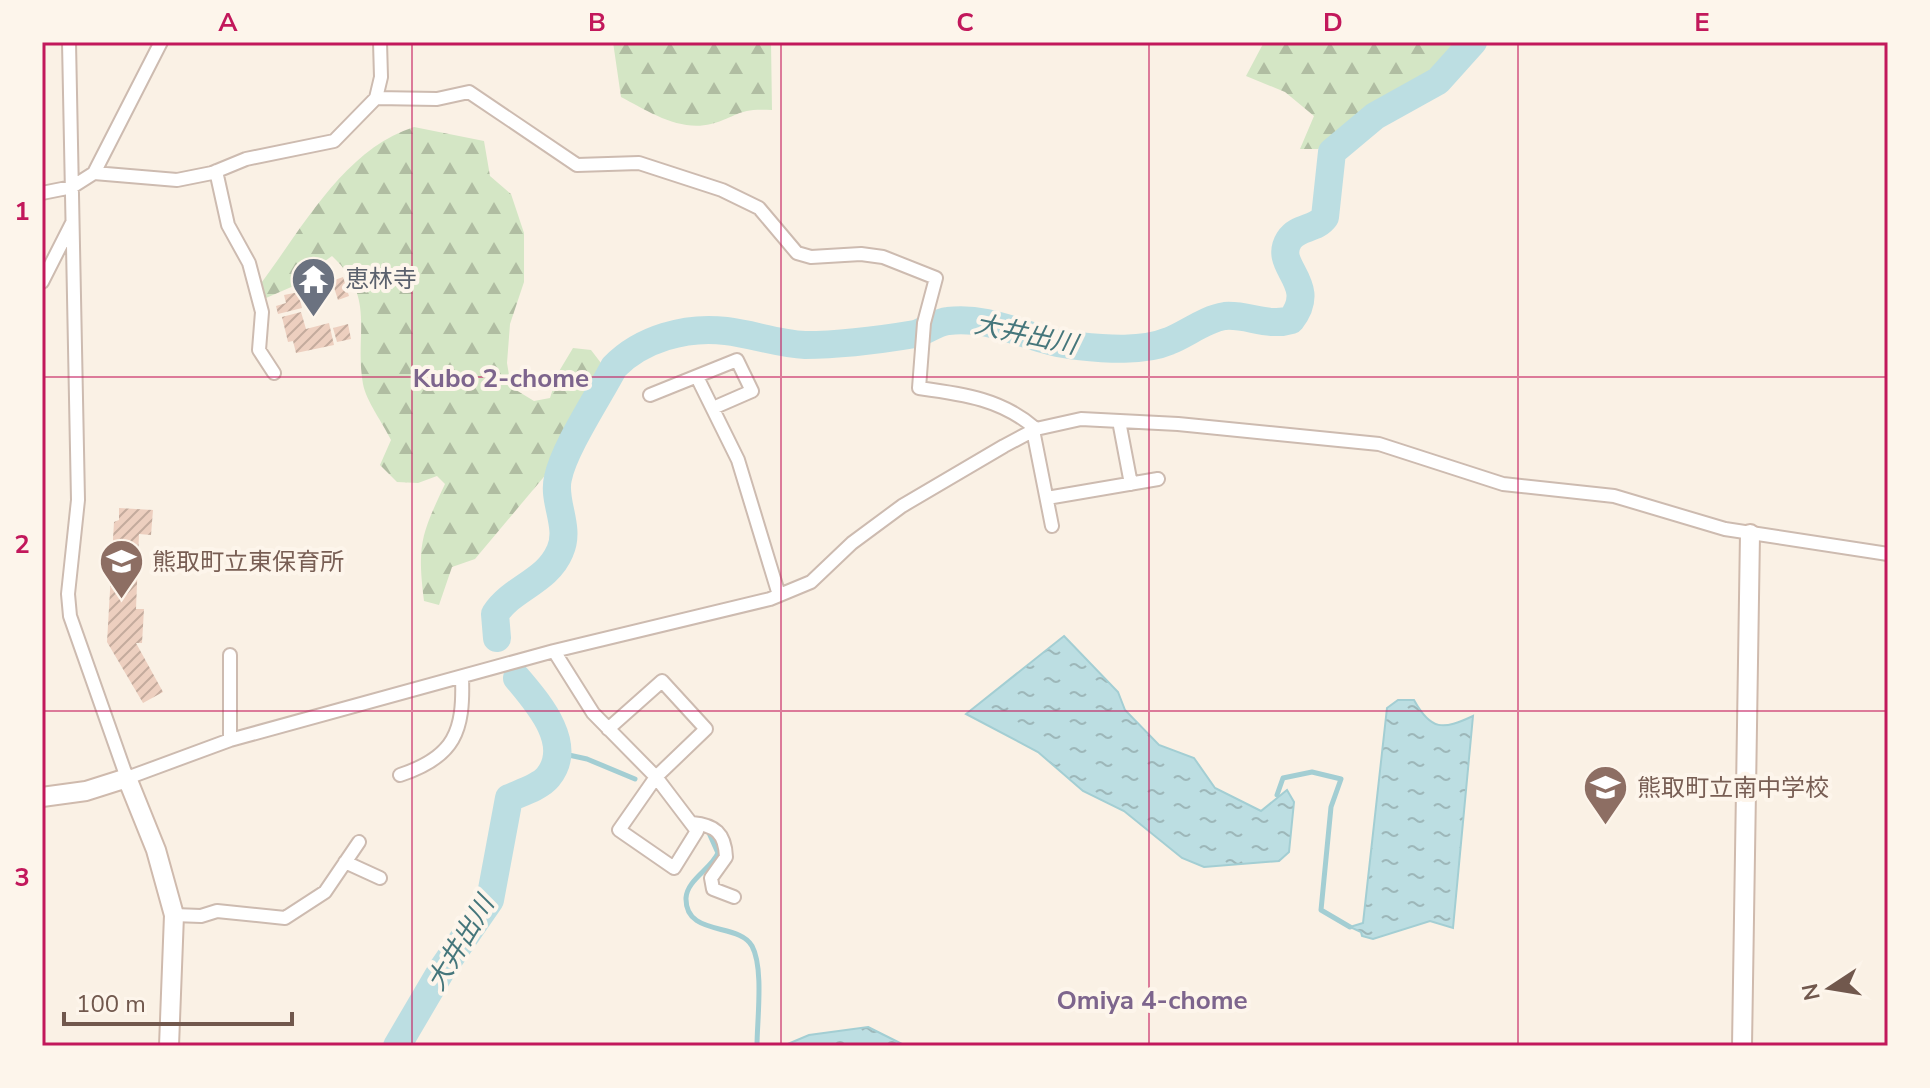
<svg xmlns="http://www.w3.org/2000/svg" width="1930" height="1088" font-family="'Nunito Sans','Noto Sans JP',sans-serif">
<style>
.forest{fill:url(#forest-firs)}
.water{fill:url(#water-ripples);stroke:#a3ced3;stroke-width:2}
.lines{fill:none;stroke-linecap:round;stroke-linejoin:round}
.stream{stroke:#a3ced3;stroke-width:5}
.river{stroke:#bcdee2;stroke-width:28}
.building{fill:url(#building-hatch)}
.street-casing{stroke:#cdbbb0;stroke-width:16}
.secondary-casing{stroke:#cfbaad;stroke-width:22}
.street{stroke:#fff;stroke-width:12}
.secondary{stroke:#fff;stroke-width:18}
.grid{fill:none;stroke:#c2185b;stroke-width:2;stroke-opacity:0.55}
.labels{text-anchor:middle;stroke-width:8;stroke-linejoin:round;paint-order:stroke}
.worship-label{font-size:24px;fill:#5b616d;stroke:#fdf5eb;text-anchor:start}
.education-label{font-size:24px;fill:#785e54;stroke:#fdf5eb;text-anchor:start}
.water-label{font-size:26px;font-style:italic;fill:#45767b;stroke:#fdf5eb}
.neighbourhood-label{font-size:26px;font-weight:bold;fill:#7d658d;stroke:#fdf5eb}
.neatline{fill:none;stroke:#c2185b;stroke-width:3}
.grid-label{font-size:26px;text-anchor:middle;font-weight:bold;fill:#c2185b}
</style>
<defs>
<pattern id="forest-firs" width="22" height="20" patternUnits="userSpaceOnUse" patternTransform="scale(2)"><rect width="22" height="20" fill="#d4e6c5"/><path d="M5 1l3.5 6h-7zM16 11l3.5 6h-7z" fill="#b0bda2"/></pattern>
<pattern id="water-ripples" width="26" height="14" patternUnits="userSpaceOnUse" patternTransform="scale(2)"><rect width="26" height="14" fill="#bcdee2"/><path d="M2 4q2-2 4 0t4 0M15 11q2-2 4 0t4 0" fill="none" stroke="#9db7b9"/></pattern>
<pattern id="building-hatch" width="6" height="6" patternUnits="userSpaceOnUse" patternTransform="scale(2)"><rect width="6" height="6" fill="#edcfbf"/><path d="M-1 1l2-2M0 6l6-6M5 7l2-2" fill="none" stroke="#c4ab9d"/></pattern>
</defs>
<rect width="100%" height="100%" fill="#faf1e5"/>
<path class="forest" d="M613,42H771L772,110C736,108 740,116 711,124C679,132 648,111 621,97Z
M1264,42H1463L1434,77L1366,110L1318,149H1300L1314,116L1285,92L1246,76Z
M414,127L484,141L490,176L511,194L524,233V282L510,324L507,363L511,387L534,401L550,398L558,373L573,348L591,350L601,363L589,395L548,472L475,559L452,567L439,605L424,601C417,545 421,535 445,484L437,476L418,483L397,482L380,465L391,440C383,423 366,401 363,384C354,333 377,298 332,256L314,269L312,278L266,298L259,286C302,229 344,149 414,127Z"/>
<path class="water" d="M1064,636L1118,692L1125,710L1159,745L1194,758L1215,788L1261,811L1287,790L1294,802L1289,852L1279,861L1204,867L1182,858L1124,811L1083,791L1038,752L966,714Z
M1398,700H1414C1431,731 1443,730 1473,716L1453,928L1430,921L1373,939L1362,936L1361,932L1350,927L1363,923L1387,708Z
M868,1027L906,1046H783L809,1035Z"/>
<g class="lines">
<path class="stream" d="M555,752L587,759L635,779
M1277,795L1283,778L1312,772L1341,779L1331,807L1321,910L1350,927
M709,833L718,853C711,869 687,880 686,898C685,937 739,922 752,946C764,968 757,1020 757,1046"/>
<path class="river" d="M497,638L495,614C513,587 547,582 560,551C571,527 552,501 558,478C564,448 599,396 614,367C641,339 686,326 726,331C752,334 779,344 805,345C842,345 879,340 915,334C926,331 937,322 948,321C994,315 1034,343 1078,346C1106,349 1143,352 1169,341C1187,334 1205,319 1225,316C1247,314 1268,327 1291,320C1320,283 1272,267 1289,240C1298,226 1316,230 1325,217L1332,152L1375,116L1438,81L1473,42
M397,1046L441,971L490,900L509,798C520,793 540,787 548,777C575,744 537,702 517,678"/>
</g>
<path class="building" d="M343,277L349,296L338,300L332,281Z
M307,284L309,292L299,295L302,308L278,314L276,306L286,303L284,295L299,292L298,286Z
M301,312L306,329L329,323L334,345L296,353L293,341L288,342L282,317Z
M348,324L351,339L337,342L333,328Z
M119,508L153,510L151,535L139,534L136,609H144L142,643H136L163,692L143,703L107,642L114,522L119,520Z"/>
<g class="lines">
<defs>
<path id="street" d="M69,42L78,500L68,594L70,616L127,778L230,740L554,651L770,599L811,582L852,543L902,506L1004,446L1036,429L1081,419L1178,424L1379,444L1503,484L1614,496L1725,529L1888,554
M376,98L381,77L380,42
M216,171L228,225L249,263L262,312L259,350L274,373
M94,173L177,180L212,173L246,159L334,141L376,98L437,99L469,92L577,165L639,163L722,190L759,208L797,253L811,257L861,254L883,257L936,278L924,323L919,388C963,394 1002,399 1036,429
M42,193L72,187L94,173L161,42
M42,282L72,223
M697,377L738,460L779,595
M650,395L737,360L752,391L713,408
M1119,421L1131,484
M1033,430L1052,526
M1047,498L1158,479
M554,651L593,713L656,777L697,831L674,868L619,830L656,777L706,729L662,681L608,729
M230,740V655
M400,775C455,757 464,731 462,677
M692,823C715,825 725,833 726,857L711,878L713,889L734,897
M345,862L380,878
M174,915L201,916L217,911L285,918L325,892L359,842"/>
<path id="secondary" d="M42,797L86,791L127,778L156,850L174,915L169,1046
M1742,1046L1750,534"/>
</defs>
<use href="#street" class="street-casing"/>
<use href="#secondary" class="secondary-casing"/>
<use href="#street" class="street"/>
<use href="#secondary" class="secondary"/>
</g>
<path class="grid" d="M412,42V1046M781,42V1046M1149,42V1046M1518,42V1046M42,377H1888M42,711H1888"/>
<defs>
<symbol id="temple-pin" viewBox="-11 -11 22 30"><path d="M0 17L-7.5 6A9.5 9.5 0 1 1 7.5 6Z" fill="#6b7280" stroke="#fdf5eb"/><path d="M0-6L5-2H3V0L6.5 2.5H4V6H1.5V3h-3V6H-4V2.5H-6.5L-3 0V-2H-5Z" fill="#fff"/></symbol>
<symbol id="school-pin" viewBox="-11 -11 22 30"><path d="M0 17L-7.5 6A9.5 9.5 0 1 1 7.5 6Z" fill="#8d6e63" stroke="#fdf5eb"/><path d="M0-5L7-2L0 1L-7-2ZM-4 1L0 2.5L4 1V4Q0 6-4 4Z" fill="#fff"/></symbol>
</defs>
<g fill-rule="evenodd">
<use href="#temple-pin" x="288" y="254" width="51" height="69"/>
<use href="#school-pin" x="96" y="536" width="51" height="69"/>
<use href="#school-pin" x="1580" y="762" width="51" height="69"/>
</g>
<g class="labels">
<g class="worship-label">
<text x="345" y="287">恵林寺</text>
</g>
<g class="education-label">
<text x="152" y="570">熊取町立東保育所</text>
<text x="1637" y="796">熊取町立南中学校</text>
</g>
<g class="water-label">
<text transform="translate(1026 334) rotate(12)" y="9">大井出川</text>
<text transform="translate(460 943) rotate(-59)" y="9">大井出川</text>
</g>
<g class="neighbourhood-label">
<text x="501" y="387">Kubo 2-chome</text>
<text x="1152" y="1009">Omiya 4-chome</text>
</g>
</g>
<rect width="1930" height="1088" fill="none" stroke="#fdf5eb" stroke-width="88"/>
<g transform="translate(1830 988) rotate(258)" stroke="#fdf5eb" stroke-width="6" paint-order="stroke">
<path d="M0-6L14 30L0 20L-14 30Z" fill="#71584d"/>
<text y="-12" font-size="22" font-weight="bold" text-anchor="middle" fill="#71584d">N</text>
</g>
<path d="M64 1012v12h228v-12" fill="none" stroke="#71584d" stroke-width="4"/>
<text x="76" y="1012" font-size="24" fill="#71584d" stroke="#fdf5eb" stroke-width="6" paint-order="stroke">100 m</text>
<rect x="44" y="44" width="1842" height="1000" class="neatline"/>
<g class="grid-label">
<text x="228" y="31">A</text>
<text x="597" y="31">B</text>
<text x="965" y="31">C</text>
<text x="1333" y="31">D</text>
<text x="1702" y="31">E</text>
<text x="22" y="220">1</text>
<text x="22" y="553">2</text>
<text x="22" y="886">3</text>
</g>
</svg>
